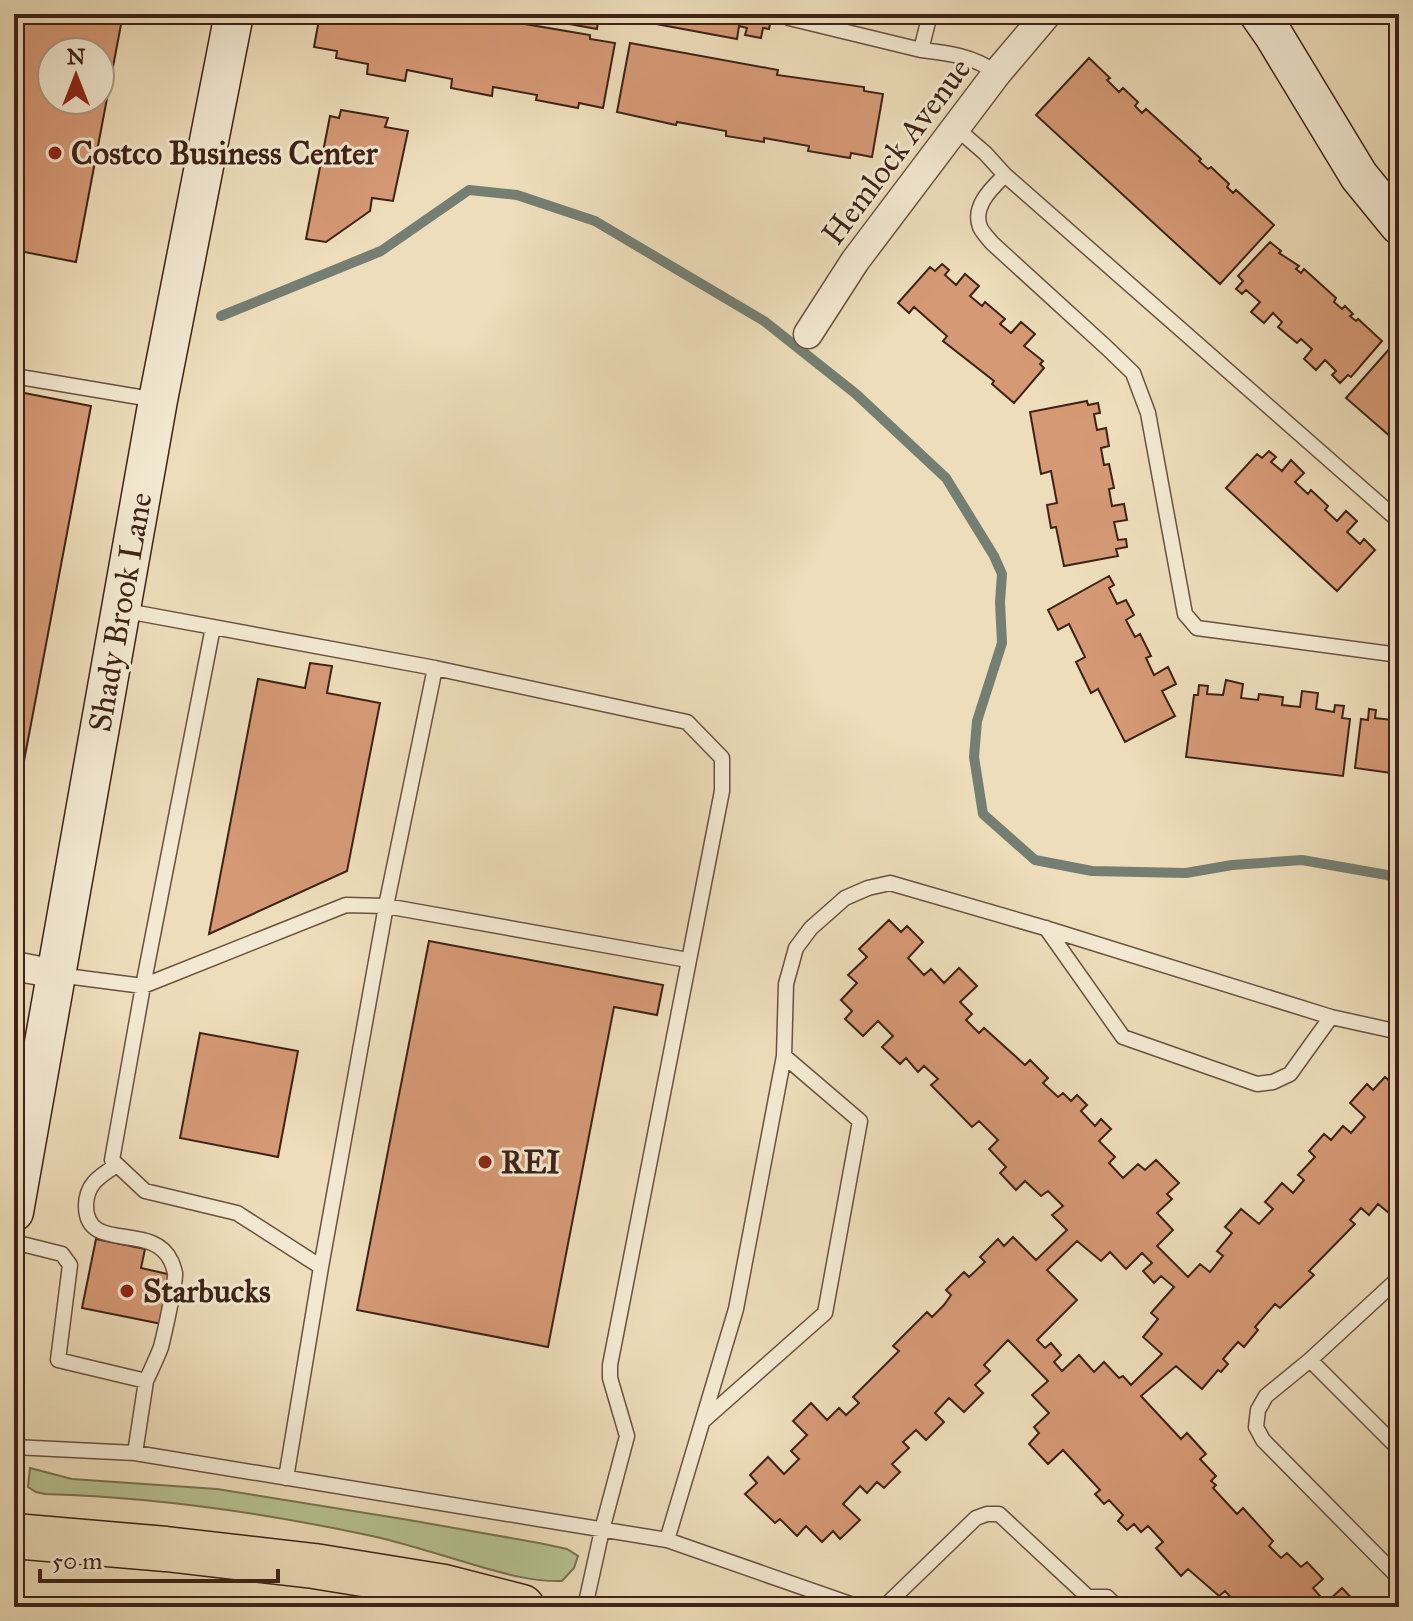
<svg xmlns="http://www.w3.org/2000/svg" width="1413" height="1621" font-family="'IM FELL Great Primer',serif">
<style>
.green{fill:#b6c291;stroke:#7a7254;stroke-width:2}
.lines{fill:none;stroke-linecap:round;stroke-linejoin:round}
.stream{stroke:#757e72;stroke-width:10}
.building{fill:#d59975;stroke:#3e2217;stroke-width:2;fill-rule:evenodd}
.lane-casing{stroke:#6a5140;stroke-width:17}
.street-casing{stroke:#6a5140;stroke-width:31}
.secondary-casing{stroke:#3e2217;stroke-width:41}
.primary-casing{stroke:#3e2217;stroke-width:47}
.lane{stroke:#f3e9d2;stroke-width:14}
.street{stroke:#f3e9d2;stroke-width:28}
.secondary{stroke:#f3e9d2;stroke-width:38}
.primary{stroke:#edddba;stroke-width:44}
.poi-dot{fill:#8f2418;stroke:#f3e9d2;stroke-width:3}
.labels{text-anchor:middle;stroke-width:6;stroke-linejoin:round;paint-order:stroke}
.street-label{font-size:32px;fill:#3e2217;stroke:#f3e9d2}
.poi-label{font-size:32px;font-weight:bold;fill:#3e2217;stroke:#f3e9d2;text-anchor:start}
</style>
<rect width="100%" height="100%" fill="#edddba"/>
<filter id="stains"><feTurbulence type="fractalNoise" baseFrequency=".0025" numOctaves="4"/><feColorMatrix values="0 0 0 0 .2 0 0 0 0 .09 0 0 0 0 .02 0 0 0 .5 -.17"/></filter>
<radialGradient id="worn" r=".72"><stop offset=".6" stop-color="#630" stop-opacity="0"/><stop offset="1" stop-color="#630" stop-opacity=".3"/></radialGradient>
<path class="green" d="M30,1468L72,1479L217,1489L409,1520L539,1543L567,1549L578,1556L574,1568L562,1581C533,1582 506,1574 478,1566C443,1556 408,1544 372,1536C265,1513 155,1497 45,1494L36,1492L28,1487Z"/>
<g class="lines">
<path class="stream" d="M221,316L381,251L469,190L517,195L595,221L764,321L856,394L946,478L994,556L1002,574L1000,602L1002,643L977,721L974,757L983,814L1035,860L1092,871L1186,873L1232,865L1302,860L1387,875L1399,880"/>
</g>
<path class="building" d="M14,14H123L76,262L14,250ZM52,52H100V100H52Z
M320,14H466L590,35V39L615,43L603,108L579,103L578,108L536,100L537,95L493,87L492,96L451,88L452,79L407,70L405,81L367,74L368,64L336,58L337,51L314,47Z
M514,14H599L597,29Z
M636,14H772L769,29L763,28L761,38L745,35L747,28L739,26L737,39L645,22L646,16Z
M630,43L778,70L777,75L864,87V91L883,94L872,157L851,153L850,158L808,151L809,146L764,138V142L726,136V131L677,122L676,125L617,112Z
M1089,58L1110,78L1107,80L1119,92L1123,88L1138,102L1135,106L1142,113L1146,109L1201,159L1199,161L1208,169L1211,167L1229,184L1227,187L1233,193L1236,190L1274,225L1220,284L1036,115Z
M341,110L388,118L385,127L408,131L393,201L372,198L370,211L326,242L306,239L330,116L339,118Z
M1270,242L1281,251L1279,253L1299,266L1296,269L1301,273L1304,269L1336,298L1334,302L1342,309L1345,306L1353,314L1350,316L1356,321L1358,319L1382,341L1351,377L1348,375L1340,383L1332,375L1336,371L1325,360L1316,370L1304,359L1312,349L1301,339L1297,343L1278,327L1282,322L1273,313L1264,323L1251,312L1260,302L1246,290L1242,294L1236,289L1243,281L1238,276Z
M942,264L949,270L945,275L956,285L965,274L979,286L970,296L982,306L985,302L1005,319L1000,324L1011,333L1021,322L1035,334L1024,346L1043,361L1040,364L1044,368L1014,403L992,384L994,381L943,341L947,336L914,307L909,313L898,303L930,267L935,271Z
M1399,338V444L1346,398Z
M14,391L91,406L14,814Z
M1087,401L1088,405L1098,403L1100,413L1094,414L1097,430L1106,428L1109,446L1101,448L1104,465L1109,464L1114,488L1109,489L1112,506L1124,504L1127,520L1114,522L1118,540L1126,539L1127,547L1116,549L1118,556L1064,566L1056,527L1051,528L1047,505L1057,503L1051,471L1041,474L1030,412Z
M1269,451L1276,457L1271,462L1282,471L1291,460L1304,473L1295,482L1308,494L1311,490L1328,506L1325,510L1337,521L1346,511L1357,521L1347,532L1360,544L1364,539L1375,550L1337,591L1226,488L1257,454L1262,458Z
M1109,576L1114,585L1109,588L1117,604L1126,600L1134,615L1126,620L1135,637L1140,634L1151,656L1146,658L1154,675L1168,667L1176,684L1162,691L1175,716L1125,742L1098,689L1091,693L1076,662L1085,657L1069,624L1058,630L1048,610Z
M310,663L332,666L327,693L380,703L347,871L209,934L258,679L305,688Z
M1226,680L1243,684L1241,698L1258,700L1259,694L1283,697L1282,705L1300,707L1302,691L1318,693L1316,709L1334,712L1335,705L1344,706L1342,718L1350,719L1343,776L1186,757L1194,695H1198L1199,685L1208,686L1207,694L1223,695Z
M1394,704H1399V774L1355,768L1361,719L1368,720L1369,709L1376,710L1375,718L1392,720Z
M889,920L901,932L907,926L923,942L908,958L924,975L931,969L944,983L959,968L977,986L960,1002L972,1014L966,1020L979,1033L984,1028L1025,1065L1030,1060L1048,1078L1043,1083L1058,1097L1063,1093L1071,1101L1077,1095L1087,1105L1081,1111L1095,1126L1101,1119L1111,1129L1099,1141L1115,1157L1109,1163L1123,1178L1138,1164L1145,1170L1156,1160L1179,1183L1167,1194L1172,1199L1157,1213L1173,1230L1157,1246L1188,1277L1200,1264L1210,1272L1223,1256L1217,1251L1232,1233L1225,1227L1241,1209L1259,1224L1273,1209L1265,1202L1282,1183L1293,1193L1304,1180L1298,1175L1315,1157L1309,1151L1324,1134L1331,1140L1343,1126L1351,1133L1365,1117L1350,1103L1367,1084L1373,1090L1385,1077L1399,1089V1216L1396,1219L1378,1204L1369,1215L1361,1208L1350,1220L1355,1224L1309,1271L1314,1275L1280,1308L1275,1304L1255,1327L1258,1330L1244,1347L1238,1342L1223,1359L1228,1364L1221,1372L1218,1370L1202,1389L1176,1366L1141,1396L1181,1439L1187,1433L1206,1454L1200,1459L1216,1476L1211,1481L1216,1485L1213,1488L1237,1514L1243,1508L1273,1541L1269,1546L1281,1558L1287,1553L1301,1567L1307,1562L1323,1579L1313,1588L1326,1603L1342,1588L1360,1607H1235L1238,1605L1225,1591L1219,1596L1188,1569L1181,1576L1156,1548L1163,1542L1148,1526L1141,1532L1134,1524L1127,1530L1118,1521L1123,1515L1109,1500L1104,1504L1095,1494L1100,1490L1063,1450L1048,1464L1029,1444L1039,1433L1034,1427L1049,1413L1032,1395L1048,1381L1008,1340L984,1365L990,1371L975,1385L983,1393L964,1412L949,1398L935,1413L944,1422L926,1440L916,1430L903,1442L909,1448L892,1464L900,1472L884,1488L877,1482L867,1493L860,1486L843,1504L860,1520L840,1539L833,1531L822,1542L806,1526L797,1536L780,1519L775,1523L745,1494L757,1483L750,1475L768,1457L784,1474L799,1459L791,1451L807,1435L793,1421L811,1403L827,1420L839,1408L846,1415L859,1403L853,1397L899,1351L893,1346L927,1312L932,1317L944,1305L951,1295L946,1290L964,1272L969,1277L985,1262L980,1257L998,1239L1004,1246L1013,1237L1036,1260L1067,1230L1052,1215L1063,1206L1048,1191L1041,1196L1025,1181L1016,1190L1000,1173L1006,1167L989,1149L998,1140L979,1121L972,1127L931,1085L938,1079L924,1066L918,1072L906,1058L900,1064L882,1047L893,1036L878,1021L863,1036L845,1019L852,1011L841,1000L857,983L848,975L867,957L859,949ZM1077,1241L1101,1261L1110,1252L1126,1269L1142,1253L1152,1263L1143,1271L1154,1283L1161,1276L1174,1287L1151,1313L1158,1319L1143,1337L1162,1354L1131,1385L1123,1376L1119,1378L1104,1362L1094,1372L1079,1355L1062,1371L1054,1362L1061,1355L1051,1343L1045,1348L1037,1340L1077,1300L1047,1270Z
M429,941L663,985L657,1015L614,1007L548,1347L357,1310Z
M200,1033L298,1051L278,1157L180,1138Z
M96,1239L145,1249L141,1268L172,1275L162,1324L82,1308Z"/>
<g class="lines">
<defs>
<path id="lane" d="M791,14L789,18L921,50L930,14
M921,50C949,53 973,56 997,73
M956,128L985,153L1005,175
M14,376L157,400
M1399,521L1005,175C992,188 972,206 980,227C982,232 988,238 992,243L1106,347L1133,373L1148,413L1185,614L1197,628L1399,655
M121,610L435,668L386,906L321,1267L286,1478
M213,627L143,986L112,1160L145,1191L237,1213L321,1267
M435,668L687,722L722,758V791L610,1365V1378L627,1436L602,1530L585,1607
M1046,928L1123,1037L1257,1084L1273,1082L1290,1074L1331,1017
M58,975L143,986L346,905L386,906L688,960
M14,1057L40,1063
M117,1165C100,1176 86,1184 86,1206C86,1254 153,1221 171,1261C173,1265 174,1269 175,1273C176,1282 164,1335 161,1347C157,1358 151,1370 146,1381
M14,1242L62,1254L70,1265L58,1360L146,1381L135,1453
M1399,1278L1310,1360L1266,1396L1258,1410L1256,1427L1263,1440L1399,1578
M1310,1360L1399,1449
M703,1421L825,1313L860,1121L784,1056
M14,1447L135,1453L667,1540L859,1607
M667,1540L736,1309L784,1056L786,984L796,948L811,928L845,898L868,888L890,883L1045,928L1331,1017L1399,1032
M1088,1597H1107L1117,1607
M884,1607L976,1518L987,1514H999L1088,1597L1079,1607"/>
<path id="street" d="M808,334L855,261L997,73L1047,14
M14,966L56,974"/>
<path id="secondary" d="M1259,14L1273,34L1359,176L1399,225
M14,1212L158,400L234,14"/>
<path id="primary" d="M14,1536L166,1549L314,1566L444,1587L522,1607"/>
</defs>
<use href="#lane" class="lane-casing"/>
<use href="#street" class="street-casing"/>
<use href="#secondary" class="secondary-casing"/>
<use href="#primary" class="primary-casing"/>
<use href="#lane" class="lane"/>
<use href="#street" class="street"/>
<use href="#secondary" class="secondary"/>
<use href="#primary" class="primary"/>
</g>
<g class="poi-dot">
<circle cx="55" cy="153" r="8"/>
<circle cx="485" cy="1162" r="8"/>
<circle cx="127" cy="1291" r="8"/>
</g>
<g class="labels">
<g class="street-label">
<text transform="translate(896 151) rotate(-53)" y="11">Hemlock Avenue</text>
<text transform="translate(120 612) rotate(-80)" y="11">Shady Brook Lane</text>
</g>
<g class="poi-label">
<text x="71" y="164">Costco Business Center</text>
<text x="501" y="1173">REI</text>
<text x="143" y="1302">Starbucks</text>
</g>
</g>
<rect width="1413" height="1621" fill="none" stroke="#edddba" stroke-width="48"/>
<rect x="16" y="16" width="1381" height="1589" fill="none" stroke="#3e2217" stroke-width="4"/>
<rect x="24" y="24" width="1365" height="1573" fill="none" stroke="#3e2217" stroke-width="2"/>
<g transform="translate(76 76)"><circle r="38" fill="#f3e9d2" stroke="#ab9987" stroke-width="2"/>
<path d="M0-6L14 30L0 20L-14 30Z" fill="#8f2418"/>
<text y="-12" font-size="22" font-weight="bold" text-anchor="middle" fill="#3e2217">N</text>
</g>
<path d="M40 1569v12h238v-12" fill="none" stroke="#3e2217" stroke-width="4"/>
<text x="52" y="1569" font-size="24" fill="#3e2217" stroke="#f3e9d2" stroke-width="6" paint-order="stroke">50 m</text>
<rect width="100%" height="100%" filter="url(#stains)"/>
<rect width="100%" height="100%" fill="url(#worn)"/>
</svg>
